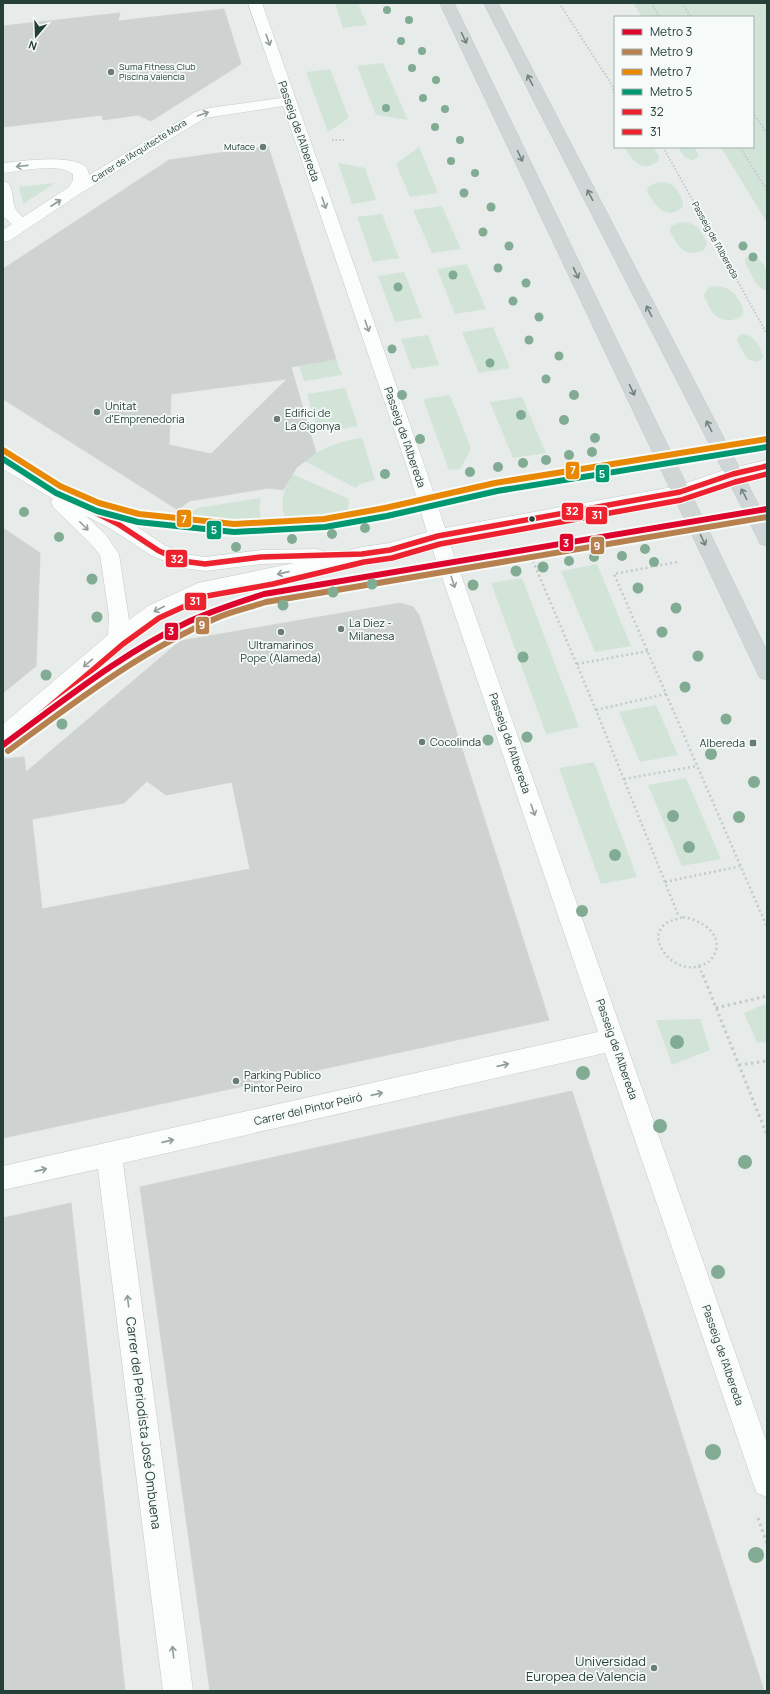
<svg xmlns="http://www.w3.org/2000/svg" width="770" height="1694" font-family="Manrope,sans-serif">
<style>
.green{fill:#d1e4d7}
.building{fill:#ced3d1;stroke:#d0d5d3;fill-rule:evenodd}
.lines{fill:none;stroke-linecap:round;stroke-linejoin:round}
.minor-casing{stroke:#c4c9c7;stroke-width:1}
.major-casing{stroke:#c2cac9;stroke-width:1}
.path-far2{stroke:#c2cbc9;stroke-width:2;stroke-dasharray:1.5 2;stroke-linecap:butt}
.path-far1{stroke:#c2cbc9;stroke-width:2.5;stroke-dasharray:2 3;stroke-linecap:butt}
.path{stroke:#c2cbc9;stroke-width:3;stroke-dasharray:2.5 3.5;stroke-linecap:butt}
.minor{fill:#fbfcfc;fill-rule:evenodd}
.major{fill:#cfd6d5;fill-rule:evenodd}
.bus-1-casing{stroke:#f6faf8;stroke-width:8}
.bus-2-casing{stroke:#f6faf8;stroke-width:8}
.bus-1{stroke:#ed222e;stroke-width:5.5}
.bus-2{stroke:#ed222e;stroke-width:5.5}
.metro-1-casing{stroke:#f6faf8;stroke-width:10}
.metro-2-casing{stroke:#f6faf8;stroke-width:10}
.metro-3-casing{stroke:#f6faf8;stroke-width:10}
.metro-4-casing{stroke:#f6faf8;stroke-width:10}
.metro-1{stroke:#dd052b;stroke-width:6}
.metro-2{stroke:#b7814f;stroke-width:6}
.metro-3{stroke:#e88803;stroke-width:6}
.metro-4{stroke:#009870;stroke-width:6}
.tree{fill:#82ab94}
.oneway{stroke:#71837f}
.oneway2{stroke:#909e9a}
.poi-dot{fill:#697c77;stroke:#f6faf8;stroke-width:1.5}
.bus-dot{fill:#253f39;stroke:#f6faf8;stroke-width:1.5}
.labels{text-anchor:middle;stroke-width:3.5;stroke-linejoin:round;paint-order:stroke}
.far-poi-label{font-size:9px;fill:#253f39;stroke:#f6faf8;text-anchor:start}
.far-street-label{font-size:9px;fill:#253f39;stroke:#f6faf8}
.street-label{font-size:11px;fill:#253f39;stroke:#f6faf8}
.poi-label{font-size:11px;fill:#253f39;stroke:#f6faf8;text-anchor:start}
.near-street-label{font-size:13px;fill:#253f39;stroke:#f6faf8}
.near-poi-label{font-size:13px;fill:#253f39;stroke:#f6faf8;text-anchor:end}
.line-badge{stroke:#f6faf8;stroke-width:1.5}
.badge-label{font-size:11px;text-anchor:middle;font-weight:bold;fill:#fff}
</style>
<rect width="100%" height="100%" fill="#e7ecea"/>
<path class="green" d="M335,3H358L367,25L343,28Z
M633,3H767V223L721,147H753V17H642Z
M383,63L408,120L376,115L357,66Z
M330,69L349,118L328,132L306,72Z
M419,147L438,193L410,197L396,164Z
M624,147H653L659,156L658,161C642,174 632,160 624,147Z
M678,147H694L699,156L693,160C684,159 682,154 678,147Z
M338,163L365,168L376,200L352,204Z
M658,182C662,182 667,182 671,184C677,187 684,200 683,207C665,222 655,205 647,191L649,186Z
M55,183L23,204L19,187Z
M442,206L461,249L432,253L413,210Z
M382,214L399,258L373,262L357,217Z
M681,222C698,223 700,229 707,243L704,250C684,259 678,246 670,231L671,226Z
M753,256C769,262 767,277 767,291C755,288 751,272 745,263L746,258Z
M467,264L486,309L455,314L437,269Z
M404,272L422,318L395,322L378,276Z
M715,286C730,287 734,292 741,304C742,307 744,310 743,313C739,323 721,321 715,315C710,311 707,302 704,296C706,289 708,287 715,286Z
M493,327L510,368L479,373L462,332Z
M742,334C754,334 760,347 764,357L758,362L747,359L737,341L739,336Z
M428,335L439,365L412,369L401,339Z
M336,359L342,375L304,381L299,366Z
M345,388L358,426L318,433L307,394Z
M450,395L470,446V451L460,469L449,470L423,399Z
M522,397L546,453L513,458L490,402Z
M362,438L375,480L360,484L356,488L304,461C322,448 339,441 362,438Z
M292,474L349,499L348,512L286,522C279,502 283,492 292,474Z
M259,498L261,500L259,508L263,526L218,533L187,516L197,508Z
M597,564L631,646L595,652L561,571Z
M522,578L579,727L546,734L491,583Z
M656,705L678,755L640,762L619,712Z
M594,762L637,877L601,884L559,768Z
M686,778L721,859L682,866L648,785Z
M767,1003V1042L757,1043L744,1013Z
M700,1019L710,1050L672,1065L656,1020Z"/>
<path class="building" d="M224,9L241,64L151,121L138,115L103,120L102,115L3,127V26L120,13L118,21Z
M268,146L336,359L291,367L316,453L297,467L283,490L269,488L189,501L178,510L3,399V269L169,160ZM287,379L211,454L169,445L171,394Z
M3,528L40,553L36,666L3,693Z
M400,603L413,607L419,615L549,1020L3,1138V759L24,757L26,772L180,641ZM147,781L166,795L232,782L250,869L42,909L32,819L124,803Z
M572,1091L764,1691H210L140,1187Z
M71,1203L125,1691H3V1218Z"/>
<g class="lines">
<defs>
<path id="minor" d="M248,3H262L427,473L445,528L678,486L727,469L767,460V472L736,480L680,499L449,541L767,1443V1497L757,1493L753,1483L605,1053L123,1163L193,1691H163L98,1169L3,1190V1166L598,1032L431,545L390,557L362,561L272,583L209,595L162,616L125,643L10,742L3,744V724L108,635L109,615L100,555L92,545L53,507L51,502L53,499L3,469V454L9,455L54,483L125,519L166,546L185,554L205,557L261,550L317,549L324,551L326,556L362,547L390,543L427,532L409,473L283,106L205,118L81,193L9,241L3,242V230L12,224L3,216V181L8,183C17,195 8,206 23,217L69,187L73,180V174C58,162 22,171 3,173V163C18,162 89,150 89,175L195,112L209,108L281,98ZM86,516L111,529L152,556L182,568L205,571L261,564L294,563L198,583L148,606L129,620L119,554L106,535Z"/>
<path id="major" d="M440,3H454L767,651V680L760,678L757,672Z
M484,3H498L767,521V546L760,544L758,539Z"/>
</defs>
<use href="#minor" class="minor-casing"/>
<use href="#major" class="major-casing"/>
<path class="path-far2" d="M559,3L612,85L615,96
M651,3L660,17
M682,3L691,17
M753,112L767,134
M332,140H346
M663,147L767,334
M740,147L767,191"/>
<path class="path-far1" d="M623,534L641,531H665
M533,561L596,710L679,917
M677,562L614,574L767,927
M577,664L648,651
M596,710L666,694
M624,779L697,766
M665,882L741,866
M683,917C702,920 727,936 712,958C709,963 705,964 699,966C674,975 642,937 668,922C673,920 678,919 683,917Z
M699,966L703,976"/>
<path class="path" d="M703,975L767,1135
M716,1008L767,996
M739,1065L767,1061
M758,1518L767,1544"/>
<use href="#minor" class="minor"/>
<use href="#major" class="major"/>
<defs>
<path id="bus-1" d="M3,460L47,488L118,524L159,551L182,561L205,564L261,557L362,554L390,550L438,536L680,492L733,474L767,466"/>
<path id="bus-2" d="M8,742L123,644L159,618L207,596L273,584L364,562L392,558L440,544L681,500L735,482L767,474"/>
</defs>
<use href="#bus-1" class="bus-1-casing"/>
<use href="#bus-2" class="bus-2-casing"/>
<use href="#bus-1" class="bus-1"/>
<use href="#bus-2" class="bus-2"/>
<defs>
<path id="metro-1" d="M3,745C63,701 122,653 190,621C214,610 239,602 264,594L767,509"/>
<path id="metro-2" d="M8,751C75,702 142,650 219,617C234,611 251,607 266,602L767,517"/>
<path id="metro-3" d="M3,450L60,486L99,503L139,514L234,524L324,519L385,508L495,483L767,439"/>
<path id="metro-4" d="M3,459L56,493L97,511L138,522L234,532L325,527L387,516L497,491L767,447"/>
</defs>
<use href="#metro-1" class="metro-1-casing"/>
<use href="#metro-2" class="metro-2-casing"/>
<use href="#metro-3" class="metro-3-casing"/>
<use href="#metro-4" class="metro-4-casing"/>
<use href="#metro-1" class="metro-1"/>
<use href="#metro-2" class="metro-2"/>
<use href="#metro-3" class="metro-3"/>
<use href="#metro-4" class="metro-4"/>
</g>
<g class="tree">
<circle cx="387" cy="10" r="4"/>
<circle cx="409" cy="20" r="4"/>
<circle cx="401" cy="41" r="4"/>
<circle cx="422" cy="51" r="4"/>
<circle cx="412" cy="68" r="4"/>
<circle cx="436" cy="80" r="4"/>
<circle cx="423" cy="98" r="4"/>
<circle cx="386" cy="108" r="4"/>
<circle cx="445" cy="109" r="4"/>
<circle cx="435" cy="127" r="4"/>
<circle cx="460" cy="140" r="4"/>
<circle cx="451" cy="161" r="4"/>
<circle cx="475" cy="173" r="4"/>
<circle cx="464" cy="193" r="4.5"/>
<circle cx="491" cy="207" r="4.5"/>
<circle cx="483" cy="232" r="4.5"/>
<circle cx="509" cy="246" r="4.5"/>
<circle cx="743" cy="246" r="4.5"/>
<circle cx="753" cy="257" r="4.5"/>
<circle cx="498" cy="268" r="4.5"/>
<circle cx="453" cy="275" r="4.5"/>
<circle cx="526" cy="283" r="4.5"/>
<circle cx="398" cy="287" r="4.5"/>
<circle cx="513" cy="301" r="4.5"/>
<circle cx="539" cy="317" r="4.5"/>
<circle cx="529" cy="340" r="4.5"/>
<circle cx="392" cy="349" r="4.5"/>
<circle cx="559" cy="356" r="4.5"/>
<circle cx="490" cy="363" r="4.5"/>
<circle cx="546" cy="379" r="4.5"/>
<circle cx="402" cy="395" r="5"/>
<circle cx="574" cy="395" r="5"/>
<circle cx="521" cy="415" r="5"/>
<circle cx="564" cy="420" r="5"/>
<circle cx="595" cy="438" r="5"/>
<circle cx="420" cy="439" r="5"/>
<circle cx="592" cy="452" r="5"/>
<circle cx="569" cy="455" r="5"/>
<circle cx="546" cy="460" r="5"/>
<circle cx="523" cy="463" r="5"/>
<circle cx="498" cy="467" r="5"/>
<circle cx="470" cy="472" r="5"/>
<circle cx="385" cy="474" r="5"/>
<circle cx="24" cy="512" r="5"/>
<circle cx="365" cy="528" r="5"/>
<circle cx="332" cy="534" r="5"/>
<circle cx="59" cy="537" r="5"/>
<circle cx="292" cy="539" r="5"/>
<circle cx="236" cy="547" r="5"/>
<circle cx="645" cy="549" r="5"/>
<circle cx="622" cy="556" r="5"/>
<circle cx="594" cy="557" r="5"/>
<circle cx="569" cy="561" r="5"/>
<circle cx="654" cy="562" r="5"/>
<circle cx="543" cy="567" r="5.5"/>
<circle cx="516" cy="571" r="5.5"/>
<circle cx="92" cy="579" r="5.5"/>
<circle cx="372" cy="584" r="5.5"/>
<circle cx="473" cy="585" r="5.5"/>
<circle cx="638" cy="588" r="5.5"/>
<circle cx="333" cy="592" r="5.5"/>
<circle cx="283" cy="605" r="5.5"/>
<circle cx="676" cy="608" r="5.5"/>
<circle cx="97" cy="617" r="5.5"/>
<circle cx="175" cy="630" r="5.5"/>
<circle cx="662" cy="632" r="5.5"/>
<circle cx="698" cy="656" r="5.5"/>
<circle cx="523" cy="657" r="5.5"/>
<circle cx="46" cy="675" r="5.5"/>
<circle cx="685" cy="687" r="5.5"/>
<circle cx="726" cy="719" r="5.5"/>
<circle cx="62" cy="724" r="5.5"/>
<circle cx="527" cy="737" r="5.5"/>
<circle cx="488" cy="740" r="5.5"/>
<circle cx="711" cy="754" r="6"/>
<circle cx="754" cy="782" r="6"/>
<circle cx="673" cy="816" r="6"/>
<circle cx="739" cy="817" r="6"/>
<circle cx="689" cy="847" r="6"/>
<circle cx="615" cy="855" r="6"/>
<circle cx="582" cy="911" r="6"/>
<circle cx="677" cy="1042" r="7"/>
<circle cx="583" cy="1073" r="7"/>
<circle cx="660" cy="1126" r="7"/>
<circle cx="745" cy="1162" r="7"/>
<circle cx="718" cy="1272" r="7"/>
<circle cx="713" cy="1452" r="8"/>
<circle cx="756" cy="1555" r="8"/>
</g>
<defs><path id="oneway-shaft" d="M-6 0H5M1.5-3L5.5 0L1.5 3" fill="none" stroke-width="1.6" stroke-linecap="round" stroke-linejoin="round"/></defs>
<g class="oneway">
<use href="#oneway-shaft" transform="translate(464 38) rotate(65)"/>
<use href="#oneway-shaft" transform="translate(530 80) rotate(-117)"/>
<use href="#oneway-shaft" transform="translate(520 156) rotate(65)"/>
<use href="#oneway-shaft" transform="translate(590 195) rotate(-117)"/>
<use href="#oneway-shaft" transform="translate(576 273) rotate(65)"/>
<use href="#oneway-shaft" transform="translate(649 311) rotate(-117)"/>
<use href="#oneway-shaft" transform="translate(632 390) rotate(65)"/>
<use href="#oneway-shaft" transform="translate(709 426) rotate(-117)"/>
<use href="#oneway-shaft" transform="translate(744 494) rotate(-118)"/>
<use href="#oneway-shaft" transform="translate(703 540) rotate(64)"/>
</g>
<g class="oneway2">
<use href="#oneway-shaft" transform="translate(268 40) rotate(71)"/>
<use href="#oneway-shaft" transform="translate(203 114) rotate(-19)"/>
<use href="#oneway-shaft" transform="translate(22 166) rotate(174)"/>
<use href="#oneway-shaft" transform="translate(56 203) rotate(-33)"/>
<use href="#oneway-shaft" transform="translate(324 203) rotate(71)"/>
<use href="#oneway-shaft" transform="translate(367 326) rotate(71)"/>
<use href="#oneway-shaft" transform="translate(84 526) rotate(45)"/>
<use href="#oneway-shaft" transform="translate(283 573) rotate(167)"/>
<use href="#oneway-shaft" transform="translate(453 582) rotate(72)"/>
<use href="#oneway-shaft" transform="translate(159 609) rotate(153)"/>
<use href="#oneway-shaft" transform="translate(88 663) rotate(140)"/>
<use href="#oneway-shaft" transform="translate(533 810) rotate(71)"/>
<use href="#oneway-shaft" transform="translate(503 1065) rotate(-13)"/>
<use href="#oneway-shaft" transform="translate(377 1094) rotate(-13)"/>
<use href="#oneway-shaft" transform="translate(168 1141) rotate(-13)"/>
<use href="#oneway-shaft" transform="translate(41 1170) rotate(-13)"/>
<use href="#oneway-shaft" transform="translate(128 1301) rotate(-97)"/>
<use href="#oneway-shaft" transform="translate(173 1652) rotate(-97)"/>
</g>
<g class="poi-dot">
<circle cx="111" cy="72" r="4"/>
<circle cx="263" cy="147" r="4"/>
<circle cx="97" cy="412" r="4"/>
<circle cx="277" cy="419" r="4"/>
<circle cx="341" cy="629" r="4"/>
<circle cx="281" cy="632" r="4"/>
<circle cx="422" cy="742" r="4"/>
<rect x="749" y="739" width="8" height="8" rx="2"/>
<circle cx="236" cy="1081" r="4"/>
<circle cx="654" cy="1668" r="4"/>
</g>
<circle class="bus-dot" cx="532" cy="519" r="3.5"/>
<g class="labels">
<g class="far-poi-label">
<text x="119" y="70">Suma Fitness Club<tspan x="119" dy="10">Piscina Valencia</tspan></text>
<text x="255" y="150" text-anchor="end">Muface</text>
</g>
<g class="far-street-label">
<text transform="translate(139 151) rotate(-32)" y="3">Carrer de l'Arquitecte Mora</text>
<text transform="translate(715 240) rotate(61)" y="3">Passeig de l'Albereda</text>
</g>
<g class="street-label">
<text transform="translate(299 131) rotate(71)" y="4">Passeig de l'Albereda</text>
<text transform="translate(405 437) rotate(71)" y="4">Passeig de l'Albereda</text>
<text transform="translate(510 743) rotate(71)" y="4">Passeig de l'Albereda</text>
<text transform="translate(617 1049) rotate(71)" y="4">Passeig de l'Albereda</text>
<text transform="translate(308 1109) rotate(-13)" y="4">Carrer del Pintor Peiró</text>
<text transform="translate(723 1355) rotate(71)" y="4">Passeig de l'Albereda</text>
</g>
<g class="poi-label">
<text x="105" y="410">Unitat<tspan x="105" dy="13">d'Emprenedoria</tspan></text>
<text x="285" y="417">Edifici de<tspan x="285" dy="13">La Cigonya</tspan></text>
<text x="349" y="627">La Diez -<tspan x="349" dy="13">Milanesa</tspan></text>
<text x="281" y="649" text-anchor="middle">Ultramarinos<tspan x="281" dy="13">Pope (Alameda)</tspan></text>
<text x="430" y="746">Cocolinda</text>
<text x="745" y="747" text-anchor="end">Albereda</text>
<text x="244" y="1079">Parking Publico<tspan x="244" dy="13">Pintor Peiro</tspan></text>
</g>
<g class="near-street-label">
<text transform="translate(144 1423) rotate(83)" y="5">Carrer del Periodista José Ombuena</text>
</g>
<g class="near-poi-label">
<text x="646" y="1666">Universidad<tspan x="646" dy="15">Europea de Valencia</tspan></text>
</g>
</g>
<g class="line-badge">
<rect x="565" y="461" width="15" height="19" rx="4" fill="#e88803"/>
<rect x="595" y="464" width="15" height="19" rx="4" fill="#009870"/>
<rect x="561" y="502" width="23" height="19" rx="4" fill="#ed222e"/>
<rect x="585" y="506" width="23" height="19" rx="4" fill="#ed222e"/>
<rect x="176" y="509" width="16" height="19" rx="4" fill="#e88803"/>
<rect x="206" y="520" width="16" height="20" rx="4" fill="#009870"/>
<rect x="559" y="533" width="15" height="19" rx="4" fill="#dd052b"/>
<rect x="590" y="536" width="15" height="19" rx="4" fill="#b7814f"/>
<rect x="165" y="549" width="23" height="19" rx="4" fill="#ed222e"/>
<rect x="184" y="592" width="23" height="19" rx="4" fill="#ed222e"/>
<rect x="195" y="616" width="15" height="19" rx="4" fill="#b7814f"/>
<rect x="164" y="622" width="15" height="19" rx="4" fill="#dd052b"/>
</g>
<g class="badge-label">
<text x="573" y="474">7</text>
<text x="602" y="478">5</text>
<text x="572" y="515">32</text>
<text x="597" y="519">31</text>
<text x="184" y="523">7</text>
<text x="214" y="534">5</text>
<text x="566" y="547">3</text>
<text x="597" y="550">9</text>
<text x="177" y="563">32</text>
<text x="195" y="605">31</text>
<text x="202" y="629">9</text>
<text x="171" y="635">3</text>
</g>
<rect width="770" height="1694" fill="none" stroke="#253f39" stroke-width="8"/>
<rect x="614" y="16" width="140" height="132" fill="#f6faf8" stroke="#a2afac"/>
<rect x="622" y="29" width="20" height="6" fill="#dd052b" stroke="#a2afac"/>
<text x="650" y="36" font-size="12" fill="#253f39">Metro 3</text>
<rect x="622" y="49" width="20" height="6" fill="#b7814f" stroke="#a2afac"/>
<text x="650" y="56" font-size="12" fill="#253f39">Metro 9</text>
<rect x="622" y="69" width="20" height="6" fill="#e88803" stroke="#a2afac"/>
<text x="650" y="76" font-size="12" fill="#253f39">Metro 7</text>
<rect x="622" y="89" width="20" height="6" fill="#009870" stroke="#a2afac"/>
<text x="650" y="96" font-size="12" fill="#253f39">Metro 5</text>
<rect x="622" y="109" width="20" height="6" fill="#ed222e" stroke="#a2afac"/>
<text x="650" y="116" font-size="12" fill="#253f39">32</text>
<rect x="622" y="129" width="20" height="6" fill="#ed222e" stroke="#a2afac"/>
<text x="650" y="136" font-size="12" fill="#253f39">31</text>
<g transform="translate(36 36) rotate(199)" stroke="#f6faf8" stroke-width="3" paint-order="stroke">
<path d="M0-3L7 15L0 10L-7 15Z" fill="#253f39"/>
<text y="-6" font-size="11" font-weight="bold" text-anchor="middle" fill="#253f39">N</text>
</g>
</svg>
